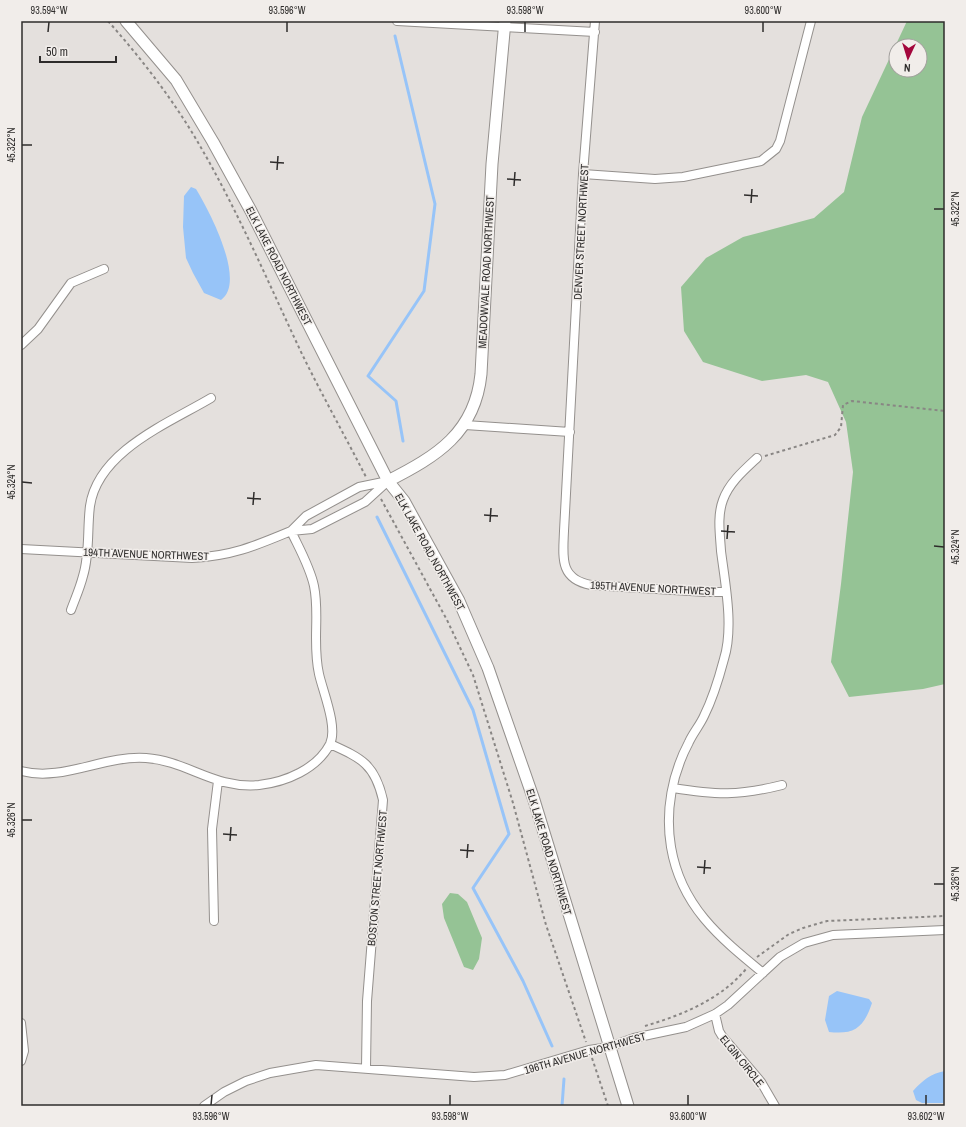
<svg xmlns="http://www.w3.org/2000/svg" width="966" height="1127" font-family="'Archivo Narrow',sans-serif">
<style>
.green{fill:#95c395;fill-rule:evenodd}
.water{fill:#97c4f8}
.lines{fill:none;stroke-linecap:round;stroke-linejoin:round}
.stream{stroke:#97c4f8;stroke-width:3}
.street-casing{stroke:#94908d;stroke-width:10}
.secondary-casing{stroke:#94908d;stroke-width:13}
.path{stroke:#898684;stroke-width:2;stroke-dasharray:3 3;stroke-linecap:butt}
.street{stroke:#fff;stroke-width:8}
.secondary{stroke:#fff;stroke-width:11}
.ticks{fill:none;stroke:#2e2c2b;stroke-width:1.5}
.labels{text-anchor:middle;stroke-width:3;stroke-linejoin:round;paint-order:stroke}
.street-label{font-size:11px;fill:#2e2c2b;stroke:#f1edea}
.neatline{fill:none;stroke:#2e2c2b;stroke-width:1.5}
.ticks-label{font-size:10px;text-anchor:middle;fill:#2e2c2b}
</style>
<rect width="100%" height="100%" fill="#e4e0dd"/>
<path class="green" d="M907,21H945V684L923,689L849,697L831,662L841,584L853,472L846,422L828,382L806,375L762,381L703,362L684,331L681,287L706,258L743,237L814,218L844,192L862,117ZM896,46H920V70H896Z
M450,893L458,894L467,902L482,938L479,959L473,970L464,967L444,918L442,904Z"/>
<path class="water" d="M191,187L196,189C209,210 247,282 221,300L204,293L193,273L186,258L183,227L184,196Z
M837,991L869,999L872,1003C864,1027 855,1035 829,1032L825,1020L829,996Z
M945,1071V1103H922L916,1100L913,1091C923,1080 930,1074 945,1071Z"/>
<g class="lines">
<path class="stream" d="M395,36L435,204L424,291L368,376L396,401L403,441
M377,517L473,710L509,834L473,888L523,981L552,1046
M562,1106L564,1079"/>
<defs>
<path id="street" d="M397,21L595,32
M595,21L583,174L564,531C563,557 559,579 591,585L706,592H726
M583,174L655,179L683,177L761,161L776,149L780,141L811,21
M21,345L38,329L71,283L104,269
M465,425L570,432
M757,458C744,470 729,483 723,500C717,516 720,534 721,551C725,583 734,627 724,659C719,678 713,698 704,716C700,725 693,733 689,742C672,774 665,811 671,847C681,906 719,937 763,973
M388,481L365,502L312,529L291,531L306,516L359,487Z
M21,549L192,558C232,556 255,546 291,531C299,548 310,567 314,586C320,615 312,643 319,674C323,692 338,727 330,744C317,769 286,782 259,785C213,789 188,761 146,758C103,755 63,782 21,771
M71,610C75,599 80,588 83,576C90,554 87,529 90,506C98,451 169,423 211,398
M330,744C361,758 375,764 383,800L367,1001L366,1068
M673,788C717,795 738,796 782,785
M214,921L212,829L218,781
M715,1014L719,1031L722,1036L761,1082L775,1106
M21,1023L24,1051L21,1061
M204,1106L224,1092L246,1081L270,1073L316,1065L474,1077L505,1075L589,1050L609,1047L634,1038L686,1027L715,1014L728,1005L780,957L804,943L833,935L945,930"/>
<path id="secondary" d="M126,21L176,80L213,142L251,211L388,481L404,501L459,601L488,668L534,800L628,1106
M388,481C437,456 475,433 481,374L492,164L505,21"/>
</defs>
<use href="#street" class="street-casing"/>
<use href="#secondary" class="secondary-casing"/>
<path class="path" d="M108,21C139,56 168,93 193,134C235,204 267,280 302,354C322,395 345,436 366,477
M765,456L835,435L841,427L843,405L852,401L945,411
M381,499L447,620L473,675L513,803L546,925L586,1042
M757,957L789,934L803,928L827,921L945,916
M645,1026C682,1015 720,1000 746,969
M592,1058L608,1106"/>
<use href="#street" class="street"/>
<use href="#secondary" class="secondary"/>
</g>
<path class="ticks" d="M48,32L49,22M287,32V22M525,32V22M763,32V22M22,145H32M270,162L284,163M277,170L278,156M507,179L521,180M514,186L515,172M744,195L758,196M751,203L752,189M934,209H944M22,482L32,483M247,498L261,499M253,505L254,492M484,515L498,516M490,522L491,508M721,531L735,532M727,539L728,525M934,546L944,547M22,820H32M223,834L237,835M230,841L231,827M460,850L474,851M467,858L468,844M697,867L711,868M704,874L705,860M934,884H944M211,1105L212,1095M450,1105V1095M688,1105V1095M926,1105V1095"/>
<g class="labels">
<g class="street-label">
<text transform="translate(581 232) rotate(-87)" y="4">DENVER STREET NORTHWEST</text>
<text transform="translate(279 266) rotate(63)" y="4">ELK LAKE ROAD NORTHWEST</text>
<text transform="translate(486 272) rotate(-87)" y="4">MEADOWVALE ROAD NORTHWEST</text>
<text transform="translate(430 552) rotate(61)" y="4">ELK LAKE ROAD NORTHWEST</text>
<text transform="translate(146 554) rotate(2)" y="4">194TH AVENUE NORTHWEST</text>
<text transform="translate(653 588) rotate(3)" y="4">195TH AVENUE NORTHWEST</text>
<text transform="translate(549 852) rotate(73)" y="4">ELK LAKE ROAD NORTHWEST</text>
<text transform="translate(377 878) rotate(-85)" y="4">BOSTON STREET NORTHWEST</text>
<text transform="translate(585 1053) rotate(-16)" y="4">196TH AVENUE NORTHWEST</text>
<text transform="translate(742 1061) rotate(51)" y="4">ELGIN CIRCLE</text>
</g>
</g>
<rect width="966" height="1127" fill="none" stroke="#f1edea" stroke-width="44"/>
<g transform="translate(908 58) rotate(184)"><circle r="19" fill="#f1edea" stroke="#a3a09e"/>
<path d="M0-3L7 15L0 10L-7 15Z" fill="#a3063c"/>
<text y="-6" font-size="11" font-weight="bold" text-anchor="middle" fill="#2e2c2b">N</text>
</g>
<path d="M40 56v6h76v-6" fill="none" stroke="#2e2c2b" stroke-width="2"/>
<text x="46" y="56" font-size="12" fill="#2e2c2b" stroke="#f1edea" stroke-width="3" paint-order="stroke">50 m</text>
<rect x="22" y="22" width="922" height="1083" class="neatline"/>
<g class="ticks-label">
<text x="49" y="14">93.594°W</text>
<text x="287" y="14">93.596°W</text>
<text x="525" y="14">93.598°W</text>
<text x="763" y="14">93.600°W</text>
<text transform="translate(11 145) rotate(-90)" y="4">45.322°N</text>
<text transform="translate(955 209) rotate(-90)" y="4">45.322°N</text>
<text transform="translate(11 482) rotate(-90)" y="4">45.324°N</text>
<text transform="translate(955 547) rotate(-90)" y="4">45.324°N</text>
<text transform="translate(11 820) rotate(-90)" y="4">45.326°N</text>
<text transform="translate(955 884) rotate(-90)" y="4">45.326°N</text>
<text x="211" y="1120">93.596°W</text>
<text x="450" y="1120">93.598°W</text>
<text x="688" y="1120">93.600°W</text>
<text x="926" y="1120">93.602°W</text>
</g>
</svg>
